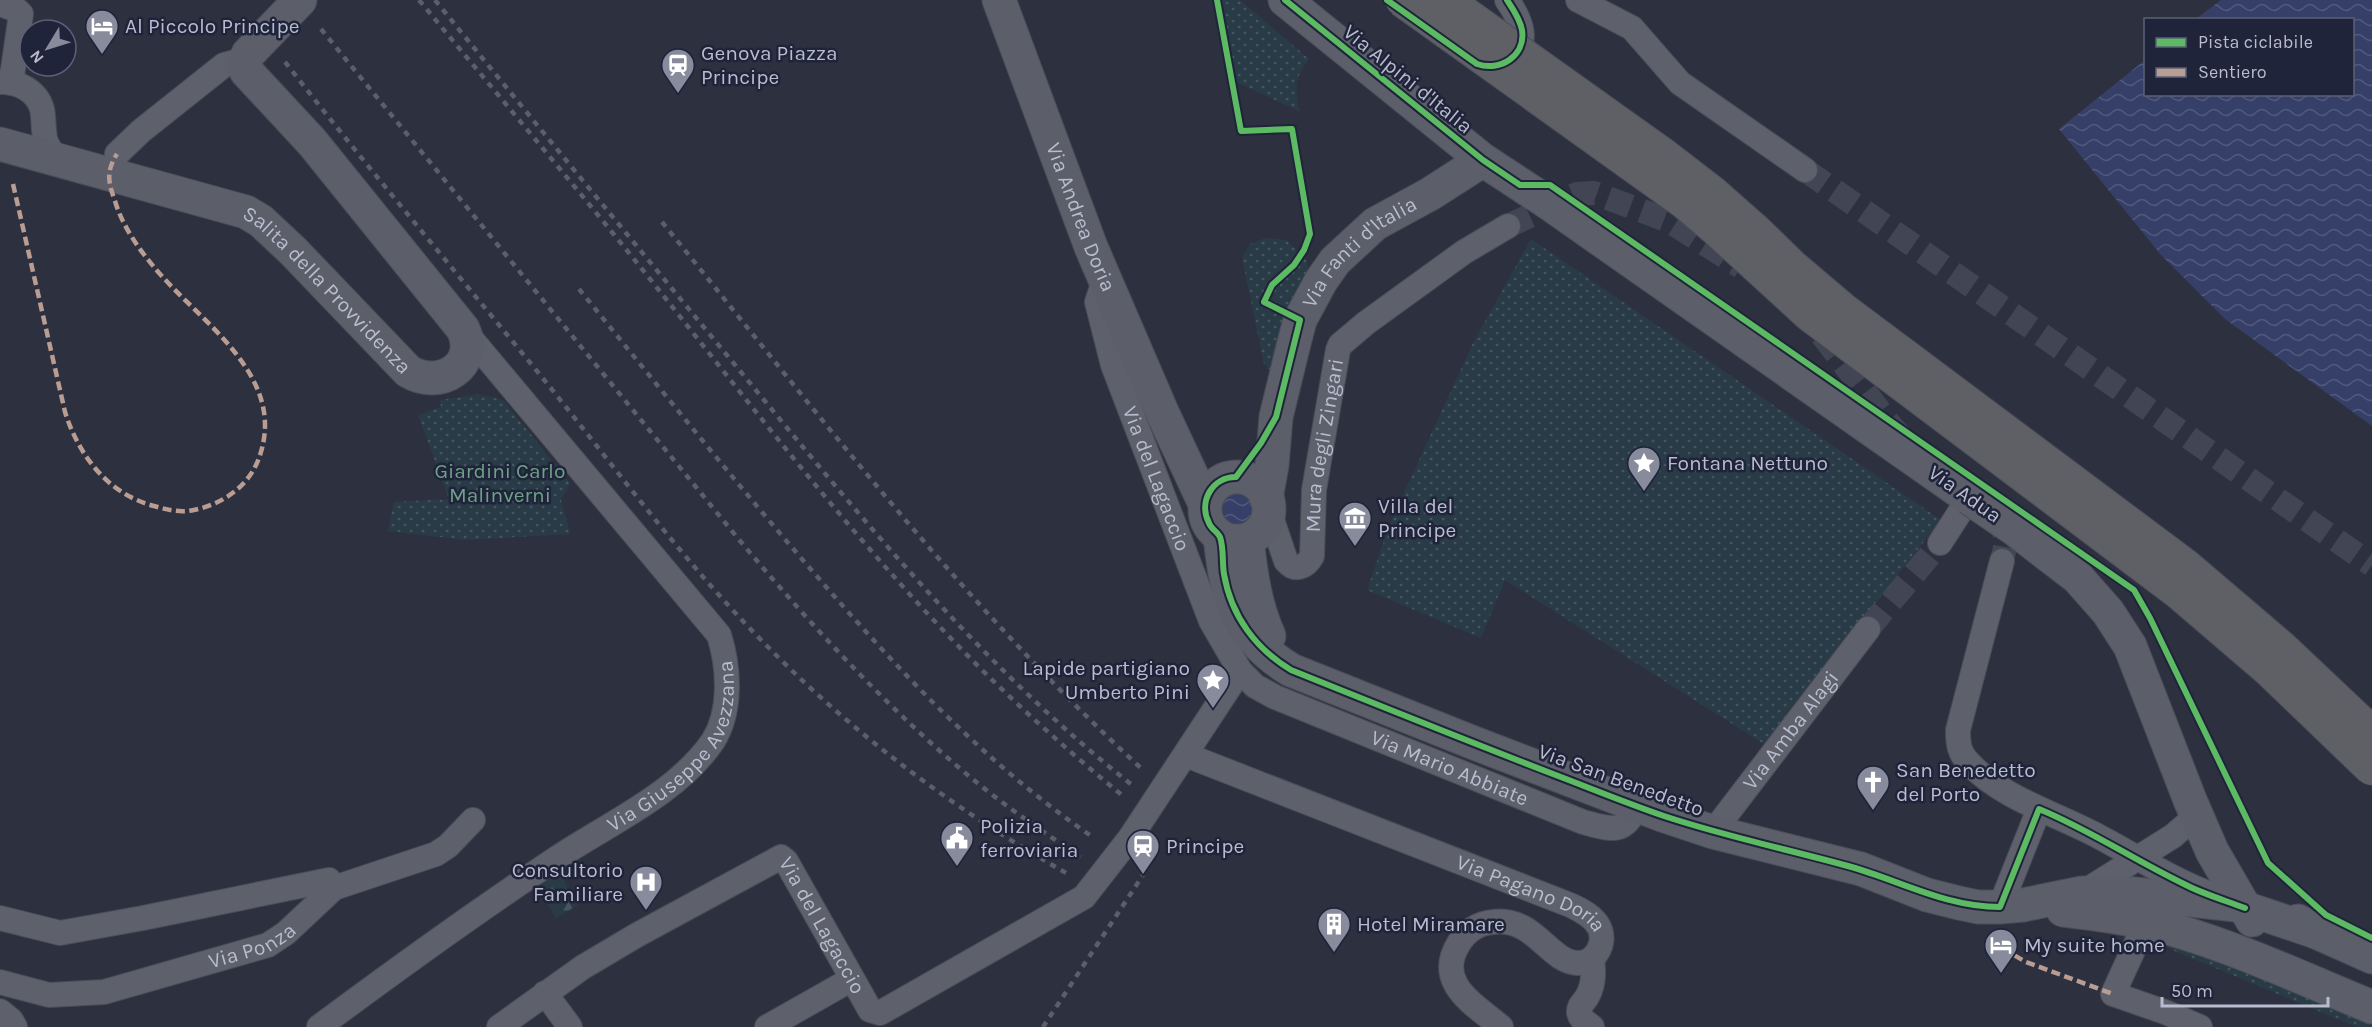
<svg xmlns="http://www.w3.org/2000/svg" width="2372" height="1027" font-family="Karla,sans-serif">
<style>
.green{fill:url(#green-dots)}
.forest{fill:url(#forest-firs)}
.water{fill:url(#water-waves)}
.lines{fill:none;stroke-linecap:round;stroke-linejoin:round}
.street-tunnel{stroke:#424654;stroke-width:24;stroke-dasharray:24 12;stroke-linecap:butt}
.street-casing{stroke:#4a4d58;stroke-width:26}
.secondary-casing{stroke:#4a4d58;stroke-width:35}
.street{stroke:#5e606b;stroke-width:24}
.secondary{stroke:#5c5e6a;stroke-width:33}
.rail{stroke:#5c5e6a;stroke-width:4.5;stroke-dasharray:6 6;stroke-linecap:butt}
.secondary-bridge-casing{stroke:#4a4d58;stroke-width:35;stroke-linecap:butt}
.highway-bridge-casing{stroke:#4a4d5a;stroke-width:35;stroke-linecap:butt}
.secondary-bridge{stroke:#5c5e6a;stroke-width:33}
.highway-bridge{stroke:#5f6065;stroke-width:33}
.quiet{stroke:#b99d93;stroke-width:4.5;stroke-dasharray:9 4.5;stroke-linecap:butt}
.cycleway-casing{stroke:#1f243b;stroke-width:10}
.cycleway{stroke:#5cba63;stroke-width:6}
.labels{text-anchor:middle;stroke-width:5;stroke-linejoin:round;paint-order:stroke}
.poi-label{font-size:21px;fill:#b8bcce;stroke:#1f243b;text-anchor:start}
.street-label{font-size:21px;fill:#b8bcce;stroke:#1f243b}
.park-label{font-size:21px;fill:#6ea186;stroke:#1f243b}
</style>
<defs>
<pattern id="green-dots" width="8" height="8" patternUnits="userSpaceOnUse" patternTransform="scale(1.5)"><rect width="8" height="8" fill="#293b46"/><path d="M2 2h.1M6 6h.1" fill="none" stroke="#465560" stroke-width="1.8" stroke-linecap="round"/></pattern>
<pattern id="forest-firs" width="22" height="20" patternUnits="userSpaceOnUse" patternTransform="scale(1.5)"><rect width="22" height="20" fill="#293b46"/><path d="M5 1l3.5 6h-7zM16 11l3.5 6h-7z" fill="#465560"/></pattern>
<pattern id="water-waves" width="16" height="10" patternUnits="userSpaceOnUse" patternTransform="scale(1.5)"><rect width="16" height="10" fill="#363f68"/><path d="M0 5q4-4 8 0t8 0" fill="none" stroke="#51597c"/></pattern>
</defs>
<rect width="100%" height="100%" fill="#2d313f"/>
<path class="green" d="M1220,0H1240L1309,59C1294,78 1295,88 1299,111L1236,82Z
M1265,238L1286,240L1306,259L1310,275L1271,371L1264,364L1242,257L1250,244Z
M1531,239L1941,520L1764,744L1505,580L1481,638L1367,590L1391,521L1473,343Z
M479,394L503,400L570,483L561,500L570,534L466,540L388,531L394,502L449,499L418,415L441,407L440,400Z
M2157,932L2372,1022V1027H2357L2153,942Z"/>
<path class="forest" d="M558,871L578,905L556,918L536,884Z"/>
<path class="water" d="M2221,0H2372V426L2225,319L2161,255L2059,129L2145,60L2146,94H2352V20L2196,19Z
M1214 510a22 22 0 1 1 44 0a22 22 0 1 1-44 0Z"/>
<g class="lines">
<path class="street-tunnel" d="M1805,170L2372,565
M1508,226L1577,194L1594,193L1669,221L1741,267
M1822,335L1891,426L1908,444
M1991,516C2010,533 2007,538 2002,561
M1868,629L1940,543"/>
<defs>
<g id="street">
<path d="M1507,0C1521,20 1531,42 1509,61"/>
<path d="M1578,0L1632,28L1680,83L1805,170"/>
<path d="M0,4L17,10L21,14L11,83"/>
<path d="M0,82C18,81 37,91 42,109C44,118 43,128 45,138C46,145 53,153 56,159"/>
<path d="M117,154L141,131L224,65L245,59"/>
<path id="s1" d="M1106,283L1102,287L1097,302L1113,365L1211,621L1240,671L1255,686L1275,697L1583,822C1610,829 1624,836 1637,806"/>
<path id="s2" d="M1268,508L1286,561C1295,572 1306,567 1312,556L1314,490L1338,350L1340,345L1366,323L1464,252L1508,226"/>
<path d="M1940,543L1969,498"/>
<path d="M2002,561L1958,730C1958,744 1959,753 1969,763C2001,797 2051,812 2092,833C2131,853 2168,878 2210,894"/>
<path id="s3" d="M1186,755L1570,905C1581,910 1593,916 1599,927C1607,943 1595,964 1577,963C1548,961 1535,917 1493,922C1478,923 1466,932 1459,943C1434,983 1474,1004 1501,1027"/>
<path id="s4" d="M1713,832L1868,629"/>
<path d="M2082,893L2173,836L2196,816"/>
<path d="M2000,907L2039,809"/>
<path d="M0,918L60,933L143,918L329,880L334,888"/>
<path d="M2143,922L2141,933L2113,994L2165,1012L2200,1027"/>
<path id="s5" d="M0,982L49,995L104,992L268,945L286,933L334,888L436,854L448,846L473,820"/>
<path d="M545,993L570,1027"/>
<path d="M0,1011L11,1020L15,1027"/>
<path id="s6" d="M319,1027C397,969 476,912 557,858C608,824 678,793 713,741C732,711 729,667 719,635L463,329"/>
<path id="s7" d="M499,1027L583,967L637,935L781,857L786,861L870,1010L880,1013L1084,897L1130,838L1240,671"/>
<path d="M767,1027L852,979"/>
<path d="M1592,1027C1587,1023 1580,1019 1579,1013C1578,1006 1584,1002 1587,997C1594,985 1594,972 1592,960"/>
</g>
<g id="secondary">
<path id="s8" d="M999,0L1091,247L1162,412L1205,504"/>
<path d="M1285,0L1483,160L1547,202L1969,498"/>
<path id="s9" d="M0,144L246,212L261,221L293,251L408,371C440,391 480,365 463,329L312,142L246,71L244,65L248,54L300,0"/>
<circle cx="1237" cy="509" r="32"/>
<path id="s10" d="M1266,498L1272,465L1276,417L1293,347L1300,320L1321,281L1335,261L1375,224L1430,194L1483,160"/>
<path d="M1220,536C1226,596 1236,637 1291,670L1474,743L1662,815L1713,832L1861,869L1927,895L1959,903L1978,907H2000L2023,905L2082,893H2126L2236,905L2316,932"/>
<path d="M1247,540C1251,574 1255,605 1269,636"/>
<path d="M2190,800L2212,851L2252,920"/>
<path d="M2063,910C2099,914 2136,919 2171,929C2240,949 2306,980 2372,1007"/>
<path d="M2298,921L2316,932L2372,957"/>
</g>
</defs>
<use href="#street" class="street-casing"/>
<use href="#secondary" class="secondary-casing"/>
<use href="#street" class="street"/>
<use href="#secondary" class="secondary"/>
<path class="rail" d="M419,0C497,94 577,188 654,284C759,415 864,553 983,671C1028,715 1074,756 1123,796
M435,0C544,134 654,267 764,400C877,537 991,674 1132,785
M321,29L736,536C808,622 884,705 970,777C1005,806 1043,832 1081,857
M285,62C368,168 455,271 541,376C615,467 685,564 768,647C857,737 958,812 1068,874
M662,222C816,411 963,605 1143,770
M579,289C655,382 730,476 808,566C897,669 982,761 1094,838
M1043,1027L1143,875"/>
<defs>
<path id="secondary-bridge" d="M1969,498L2013,528L2078,578L2108,612L2130,646L2190,800"/>
<path id="highway-bridge" d="M1402,0L1684,202L1718,231L1810,315L2178,592L2269,670L2372,769
M1446,0L1665,156L1713,193L1756,231L1793,267L1845,311L2186,566L2282,648L2372,733"/>
</defs>
<use href="#secondary-bridge" class="secondary-bridge-casing"/>
<use href="#highway-bridge" class="highway-bridge-casing"/>
<use href="#secondary-bridge" class="secondary-bridge"/>
<use href="#highway-bridge" class="highway-bridge"/>
<path class="quiet" d="M13,184L65,412C79,456 108,494 154,506C168,510 180,513 194,510C223,504 249,486 259,458C289,375 199,322 154,267C138,248 122,225 115,201C108,182 106,171 117,154
M1991,942L2026,962L2113,994"/>
<defs>
<path id="cycleway" d="M1217,0L1241,131L1292,129L1310,234L1304,250L1294,265L1272,285L1264,302L1300,320L1276,417L1261,443L1236,477C1212,477 1198,502 1209,523C1211,529 1218,532 1220,537C1224,548 1222,563 1224,574C1231,616 1256,649 1291,670C1378,705 1465,740 1553,774C1590,788 1626,803 1664,816C1724,836 1786,849 1848,866C1899,880 1945,907 2000,907L2039,809C2090,830 2134,860 2184,884C2203,894 2224,900 2245,908
M1285,0L1483,160L1520,185H1550L2134,590L2150,618L2268,863L2326,915L2372,938
M1387,0L1477,64C1500,72 1526,56 1522,30C1520,19 1513,9 1507,0"/>
</defs>
<use href="#cycleway" class="cycleway-casing"/>
<use href="#cycleway" class="cycleway"/>
</g>
<defs>
<symbol id="hotel-pin" viewBox="-11 -11 22 30"><path d="M0 17L-7.5 6A9.5 9.5 0 1 1 7.5 6Z" fill="#878b9c" stroke="#1f243b"/><path d="M-6-4.5h1.5V1H6V5H4.5V3h-9V5H-6ZM-4 0a1.8 1.8 0 1 1 3.6 0ZM.5 0V-2.5h3Q6-2.5 6 0Z" fill="#fff"/></symbol>
<symbol id="station-pin" viewBox="-11 -11 22 30"><path d="M0 17L-7.5 6A9.5 9.5 0 1 1 7.5 6Z" fill="#878b9c" stroke="#1f243b"/><path d="M-3-6H3Q5-6 5-4V2Q5 4 3 4L4.5 6H3L1.5 4h-3L-3 6H-4.5L-3 4Q-5 4-5 2V-4Q-5-6-3-6ZM-3.5-4v3h7v-3ZM-3.5 1v1.5H-2V1ZM2 1v1.5H3.5V1Z" fill="#fff"/></symbol>
<symbol id="sight-pin" viewBox="-11 -11 22 30"><path d="M0 17L-7.5 6A9.5 9.5 0 1 1 7.5 6Z" fill="#878b9c" stroke="#1f243b"/><path d="M0-6L1.8-2.2L6-1.7L2.9 1.2L3.7 5.4L0 3.3L-3.7 5.4L-2.9 1.2L-6-1.7L-1.8-2.2Z" fill="#fff"/></symbol>
<symbol id="museum-pin" viewBox="-11 -11 22 30"><path d="M0 17L-7.5 6A9.5 9.5 0 1 1 7.5 6Z" fill="#878b9c" stroke="#1f243b"/><path d="M0-6L6-3V-2H-6V-3ZM-5-1h2V3h-2ZM-1-1h2V3h-2ZM3-1h2V3H3ZM-6 4H6V6H-6Z" fill="#fff"/></symbol>
<symbol id="church-pin" viewBox="-11 -11 22 30"><path d="M0 17L-7.5 6A9.5 9.5 0 1 1 7.5 6Z" fill="#878b9c" stroke="#1f243b"/><path d="M-1.2-6h2.4v3.5h3.3v2.4h-3.3V6h-2.4V-.1h-3.3v-2.4h3.3Z" fill="#fff"/></symbol>
<symbol id="civic-pin" viewBox="-11 -11 22 30"><path d="M0 17L-7.5 6A9.5 9.5 0 1 1 7.5 6Z" fill="#878b9c" stroke="#1f243b"/><path d="M-.6-6.5H3V-4.5H.6V-3L4-1V1h2V6H-6V1h2V-1L-.6-3ZM-1.2 2.5V6h2.4V2.5Z" fill="#fff"/></symbol>
<symbol id="hospital-pin" viewBox="-11 -11 22 30"><path d="M0 17L-7.5 6A9.5 9.5 0 1 1 7.5 6Z" fill="#878b9c" stroke="#1f243b"/><path d="M-5-5h3v3.5h4V-5h3V5h-3V1.5h-4V5h-3Z" fill="#fff"/></symbol>
<symbol id="building-pin" viewBox="-11 -11 22 30"><path d="M0 17L-7.5 6A9.5 9.5 0 1 1 7.5 6Z" fill="#878b9c" stroke="#1f243b"/><path d="M-4-6H4V6H1V3H-1V6H-4ZM-2.5-4.3h1.7v1.8h-1.7ZM.8-4.3h1.7v1.8H.8ZM-2.5-1h1.7V.8h-1.7ZM.8-1h1.7V.8H.8Z" fill="#fff"/></symbol>
</defs>
<g fill-rule="evenodd">
<use href="#hotel-pin" x="83" y="7" width="38" height="52"/>
<use href="#station-pin" x="659" y="46" width="38" height="52"/>
<use href="#sight-pin" x="1625" y="444" width="38" height="52"/>
<use href="#museum-pin" x="1336" y="499" width="38" height="52"/>
<use href="#sight-pin" x="1194" y="661" width="38" height="52"/>
<use href="#church-pin" x="1854" y="763" width="38" height="52"/>
<use href="#civic-pin" x="938" y="819" width="38" height="52"/>
<use href="#station-pin" x="1124" y="827" width="38" height="52"/>
<use href="#hospital-pin" x="627" y="863" width="38" height="52"/>
<use href="#building-pin" x="1315" y="905" width="38" height="52"/>
<use href="#hotel-pin" x="1982" y="926" width="38" height="52"/>
</g>
<g class="labels">
<g class="poi-label">
<text x="125" y="33">Al Piccolo Principe</text>
<text x="701" y="60">Genova Piazza<tspan x="701" dy="24">Principe</tspan></text>
<text x="1667" y="470">Fontana Nettuno</text>
<text x="1378" y="513">Villa del<tspan x="1378" dy="24">Principe</tspan></text>
<text x="1190" y="675" text-anchor="end">Lapide partigiano<tspan x="1190" dy="24">Umberto Pini</tspan></text>
<text x="1896" y="777">San Benedetto<tspan x="1896" dy="24">del Porto</tspan></text>
<text x="980" y="833">Polizia<tspan x="980" dy="24">ferroviaria</tspan></text>
<text x="1166" y="853">Principe</text>
<text x="623" y="877" text-anchor="end">Consultorio<tspan x="623" dy="24">Familiare</tspan></text>
<text x="1357" y="931">Hotel Miramare</text>
<text x="2024" y="952">My suite home</text>
</g>
<g class="street-label">
<text transform="translate(1408 79) rotate(39)" y="7">Via Alpini d'Italia</text>
<text dy="7" stroke="none"><textPath href="#s8" startOffset="232">Via Andrea Doria</textPath></text>
<text dy="7" stroke="none"><textPath href="#s10" startOffset="274">Via Fanti d'Italia</textPath></text>
<text dy="7" stroke="none"><textPath href="#s9" startOffset="368">Salita della Provvidenza</textPath></text>
<text dy="7" stroke="none"><textPath href="#s2" startOffset="200">Mura degli Zingari</textPath></text>
<text dy="7" stroke="none"><textPath href="#s1" startOffset="208">Via del Lagaccio</textPath></text>
<text transform="translate(1965 494) rotate(35)" y="7">Via Adua</text>
<text dy="7" stroke="none"><textPath href="#s4" startOffset="128">Via Amba Alagi</textPath></text>
<text dy="7" stroke="none"><textPath href="#s6" startOffset="462">Via Giuseppe Avezzana</textPath></text>
<text dy="7" stroke="none"><textPath href="#s1" startOffset="651">Via Mario Abbiate</textPath></text>
<text transform="translate(1621 780) rotate(20)" y="7">Via San Benedetto</text>
<text dy="7" stroke="none"><textPath href="#s3" startOffset="372">Via Pagano Doria</textPath></text>
<text dy="7" stroke="none"><textPath href="#s7" startOffset="410">Via del Lagaccio</textPath></text>
<text dy="7" stroke="none"><textPath href="#s5" startOffset="261">Via Ponza</textPath></text>
</g>
<g class="park-label">
<text x="500" y="478">Giardini Carlo<tspan x="500" dy="24">Malinverni</tspan></text>
</g>
</g>
<rect x="2144" y="18" width="210" height="78" fill="#1f243b" stroke="#5c6176" stroke-width="1.5"/>
<rect x="2156" y="38" width="30" height="9" fill="#5cba63" stroke="#5c6176" stroke-width="1.5"/>
<text x="2198" y="48" font-size="18" fill="#b8bcce">Pista ciclabile</text>
<rect x="2156" y="68" width="30" height="9" fill="#b99d93" stroke="#5c6176" stroke-width="1.5"/>
<text x="2198" y="78" font-size="18" fill="#b8bcce">Sentiero</text>
<g transform="translate(48 48) rotate(232)"><circle r="28" fill="#1f243b" stroke="#5c6176" stroke-width="1.5"/>
<path d="M0-4.5L10 22L0 15L-10 22Z" fill="#878b9c"/>
<text y="-9" font-size="16" font-weight="bold" text-anchor="middle" fill="#b8bcce">N</text>
</g>
<path d="M2162 997v9h166v-9" fill="none" stroke="#b8bcce" stroke-width="3"/>
<text x="2171" y="997" font-size="18" fill="#b8bcce" stroke="#1f243b" stroke-width="4.5" paint-order="stroke">50 m</text>
</svg>
